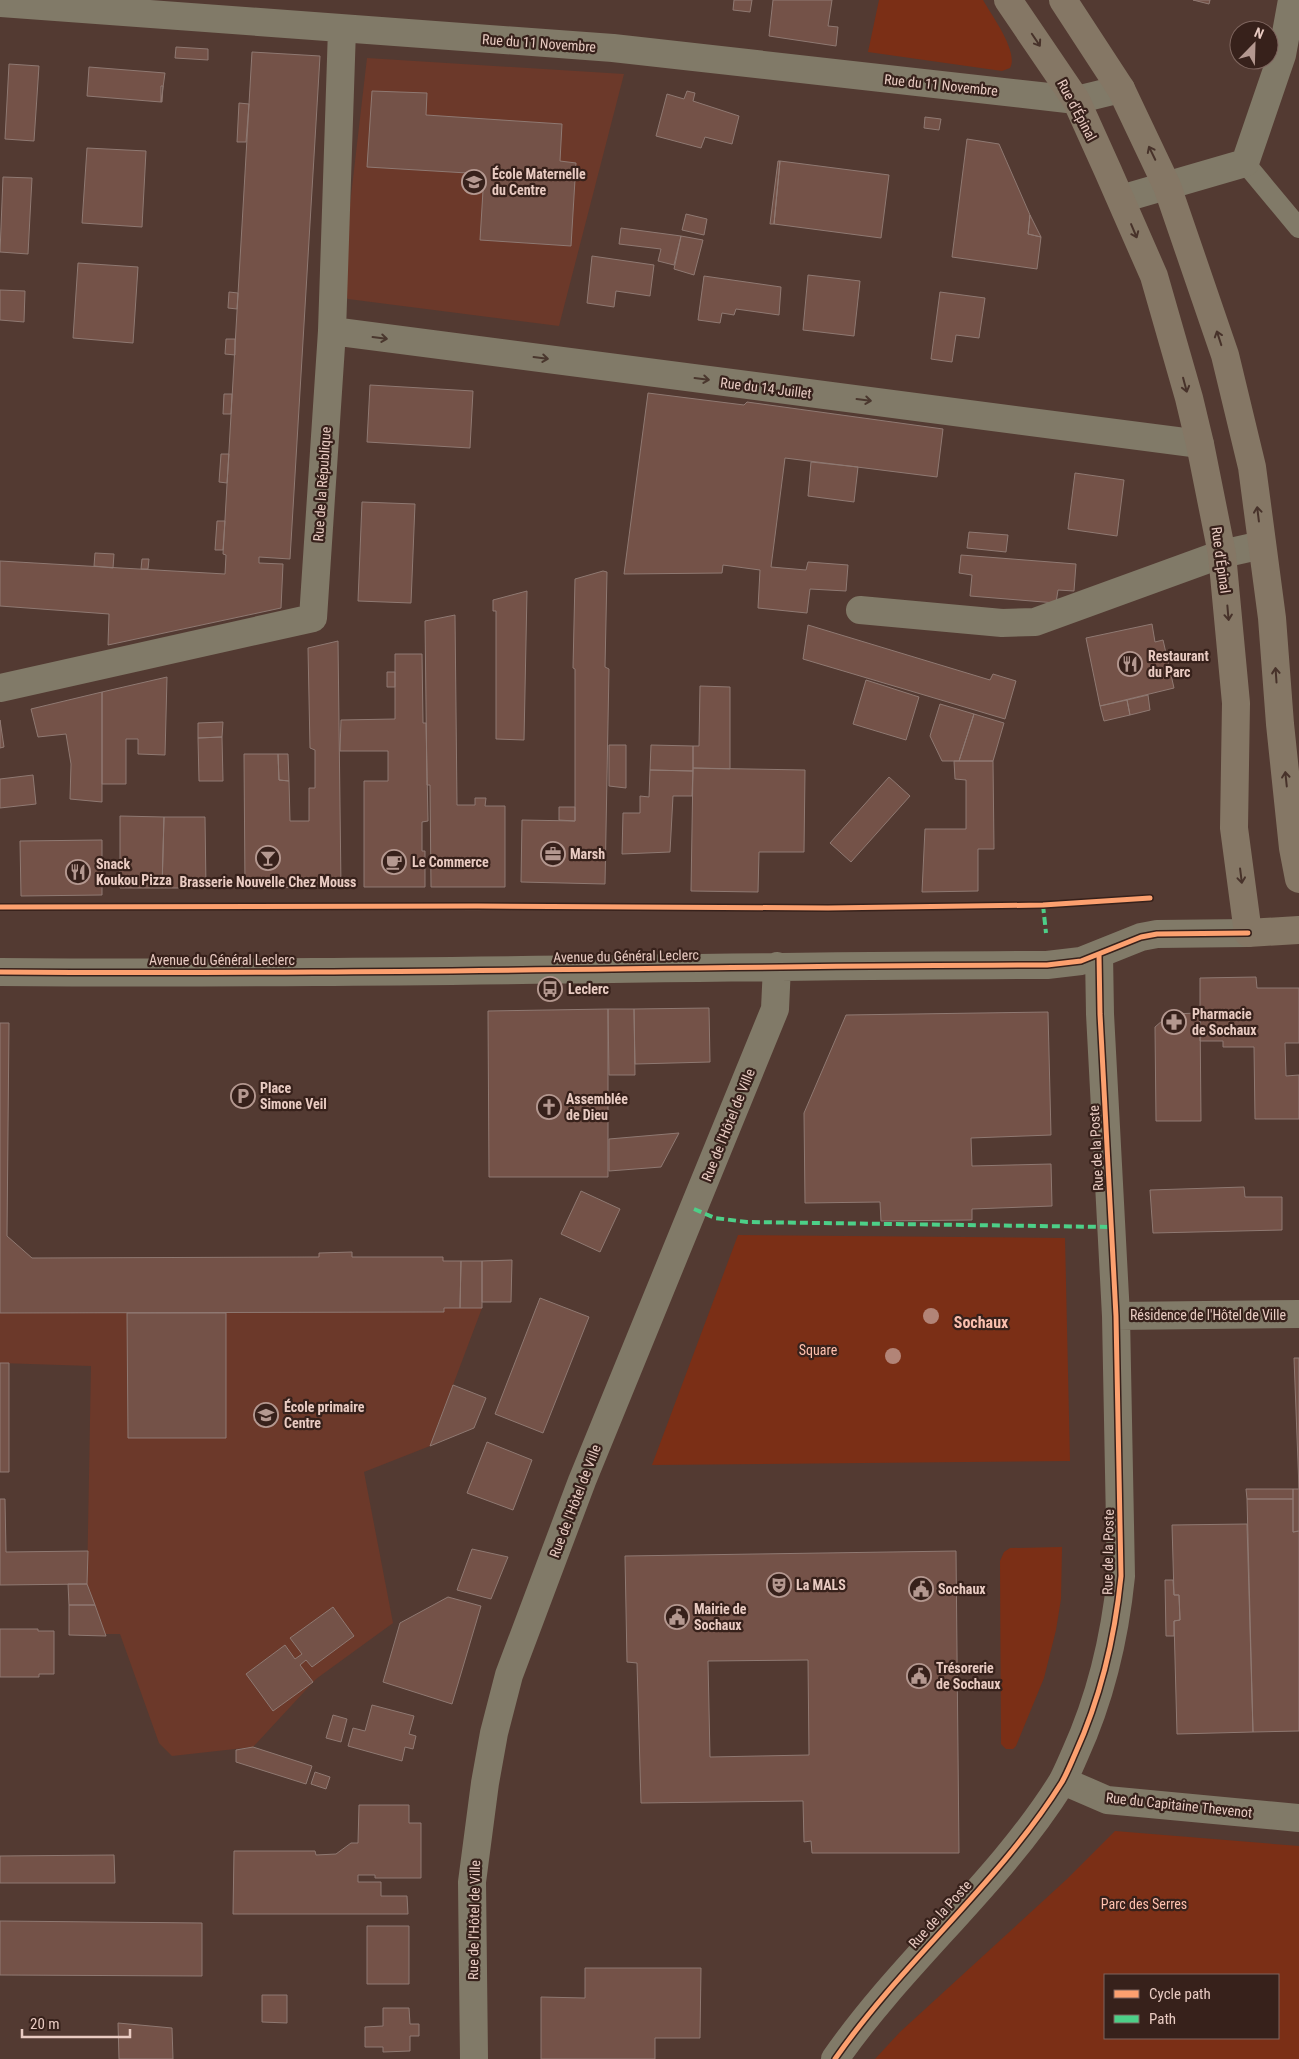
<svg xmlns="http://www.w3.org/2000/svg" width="1299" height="2059" font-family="'Roboto Condensed',sans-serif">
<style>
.built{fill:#6c392a}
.green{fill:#7b2f16;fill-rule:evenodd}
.building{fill:#745248;stroke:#8f7972;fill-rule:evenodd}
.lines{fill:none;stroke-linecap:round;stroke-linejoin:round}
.lane{stroke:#817a68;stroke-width:20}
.street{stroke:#817a68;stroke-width:28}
.primary{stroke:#857765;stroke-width:28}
.quiet{stroke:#4dcf88;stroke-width:4;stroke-dasharray:8 4;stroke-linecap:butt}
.cycleway-casing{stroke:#37211b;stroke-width:8}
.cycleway{stroke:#fca06f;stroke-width:5}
.tree{fill:#b28477}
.oneway{stroke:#47322a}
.oneway2{stroke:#4a372e}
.labels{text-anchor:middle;stroke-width:4.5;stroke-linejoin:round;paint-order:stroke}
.street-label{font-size:14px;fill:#e9cbc2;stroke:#37211b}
.poi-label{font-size:14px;font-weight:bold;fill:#e9cbc2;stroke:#37211b;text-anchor:start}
.park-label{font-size:14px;fill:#ffc1af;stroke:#37211b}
.quarter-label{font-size:16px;font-weight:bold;fill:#fabfae;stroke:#37211b}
</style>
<rect width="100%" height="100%" fill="#533a32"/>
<path class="built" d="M367,58L624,74L559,326L348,299L340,291Z
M0,1023H9L7,1236L32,1258L318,1257L319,1253L352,1252V1257H443L444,1261H482V1308L430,1446L364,1472L393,1623L316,1679L253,1747L172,1756L159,1743L120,1634H105L87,1584L91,1366L0,1363Z"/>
<path class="green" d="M879,0H983C992,16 1019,52 1010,68L1002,71L868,52Z
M738,1235L1065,1238L1070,1461L652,1465Z
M1062,1547L1061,1599L1056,1630L1044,1678L1016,1746L1013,1749H1006L1001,1744L1000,1561L1004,1552L1010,1548Z
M1115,1831L1299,1846V2059H875L900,2032L1067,1879ZM1105,1975H1278V2038H1105Z"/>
<path class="building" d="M734,0H752L750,12L733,10Z
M773,0H832L828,26L838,27L836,46L769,36Z
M1193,0H1210L1209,4Z
M176,47L208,49V60L175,58Z
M252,52L320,56L290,559L259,557V563L283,564L281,608L108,645L109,614L0,606V561L225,574L226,555L223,554Z
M9,64L39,66L34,141L5,139Z
M89,67L165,73L161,102L87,96Z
M161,86H163L162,102H161Z
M372,91L427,93L426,115L562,124L560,161L576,163L571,246L480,240L484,174L367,167Z
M687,91L695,93L693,101L739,116L732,144L705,137L701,148L656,136L667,94L684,99Z
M239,103L249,104L246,142H237Z
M925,117L941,119L939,130L924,128Z
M967,139L999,144L1030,215L1028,234L1041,237L1037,269L952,257Z
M87,148L146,151L142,227L82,223Z
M778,161H780L774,224H770Z
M780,161L889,175L881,238L774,224Z
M3,177L32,178L28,254L0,252Z
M686,214L707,219L704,235L682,230Z
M1030,215L1041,237L1028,234Z
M621,228L681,236L674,265L658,261L661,249L619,244Z
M681,236L703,240L694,275L674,269Z
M592,256L654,265L650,296L616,291L614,307L587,303Z
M78,263L138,267L133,343L73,338Z
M808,275L860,281L854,336L803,330Z
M704,276L781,287L779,315L736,309L734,315L722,313L720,323L698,320Z
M0,290L25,291L24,322L0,320Z
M229,292L238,293L237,309L228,308Z
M940,292L985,298L979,338L956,335L952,362L931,359Z
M226,339H235V355L225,354Z
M370,385L473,391L470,448L367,442Z
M648,393L744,405L747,402L943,429L937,477L785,458L771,567L806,570L808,562L848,565L846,591L810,589L807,613L758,608L760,570L723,565L722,573L624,574Z
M224,394H232L231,414H223Z
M221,454H229L227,483L219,482Z
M811,462L858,467L854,502L808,496Z
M1075,473L1124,480L1117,536L1068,529Z
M362,502L415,504L411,603L358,601Z
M217,521H225L223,550H215Z
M969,532L1008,535L1006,552L967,548Z
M95,553L114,554L113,568L94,566Z
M961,555L1076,564L1074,591L1058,590L1056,603L970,596L972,575L959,573Z
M142,559H149L148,569H141Z
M603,571L607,572L605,667L609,669L605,884L521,882L522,820L575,821V669L573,668L575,579Z
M527,591L524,740L496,739V611H493V600Z
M455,615L457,805H475V798H486L485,806H505V887H431L430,785H427L425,621Z
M1152,624L1155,642L1163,640L1174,688L1100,706L1086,638Z
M808,625L990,680L993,674L1016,681L1005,719L803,659Z
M338,641L341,887L245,888L244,754H278L279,780L289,781L290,821H309V788H315V750L310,748L308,648Z
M395,654H422L423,723H426L428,821L422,822V851H425V887H364V781H388V751H340L341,720L395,719Z
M387,672H395V687H387Z
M167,677L165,755L138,754V739H126V784H102V692Z
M866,680L919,697L906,740L853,724Z
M700,686L730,687V769L693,768V746H699Z
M102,692V802L70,799L71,764L66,734L38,737L31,709Z
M1148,695L1150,710L1130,715L1127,700Z
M1127,700L1130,715L1104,721L1100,706Z
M940,704L974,714L959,761H942L930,736Z
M974,714L1004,723L993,761H959Z
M0,720L4,747L0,748Z
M223,722L222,737L198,738V723Z
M222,737L223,781H199L198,738Z
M609,745H626V788L609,786Z
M651,745L693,746V771L650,770Z
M278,754H288L289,781L279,780Z
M954,761H993L994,849H978V891L922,892L925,829H966V780L955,779Z
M693,768L805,770L804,852H759L758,892L691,891Z
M650,770L693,771L692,796H673L670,852L622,854L623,813H640V796L649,797Z
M33,775L36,804L0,808V779Z
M889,777L910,796L851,862L830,843Z
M559,807H575V821L559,820Z
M120,816L164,817L162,888H120Z
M164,817H205L206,888H162Z
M102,840V895L21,896L20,841Z
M1256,977L1257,988H1299V1043H1285L1286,1076L1299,1075V1119H1255L1254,1047H1223V1041H1200V978Z
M709,1008L710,1062L635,1064L634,1009Z
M608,1009V1177H489L488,1011Z
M608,1009H634L635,1075H609Z
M1048,1012L1051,1135L971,1138L972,1166L1051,1164L1052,1206L972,1209V1220L881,1221L880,1202L805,1203L804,1113L846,1015Z
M1200,1013L1201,1121H1156L1155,1027L1170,1014Z
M0,1023H9L7,1236L32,1258L319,1257V1253L352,1252V1257H443V1261H461L460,1308H444V1312L0,1313Z
M679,1133L661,1167L609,1171V1139Z
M1244,1187L1245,1197H1282V1230L1153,1233L1150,1190Z
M581,1191L620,1209L600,1252L561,1234Z
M512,1260L511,1302H482V1261Z
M461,1261H482V1308H460Z
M540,1298L589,1317L543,1433L495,1414Z
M127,1313H226V1438H128Z
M1294,1358H1299V1531L1293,1532V1489H1299Z
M0,1363H9V1472H0Z
M453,1385L486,1398L474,1428L430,1446Z
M487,1442L532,1460L513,1510L467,1493Z
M1246,1489H1293V1499H1247Z
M0,1499H5L6,1552L88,1551L87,1584L0,1585Z
M1247,1499H1293V1532L1299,1531V1731L1253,1732Z
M1247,1524L1253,1732L1177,1734L1174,1621L1180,1620L1179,1595H1174L1172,1525Z
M472,1549L508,1557L491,1599L457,1590Z
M956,1551L959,1853H812L811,1841L804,1842L803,1801L641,1803L637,1663L627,1662L625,1556ZM808,1660L809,1755L710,1757L708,1661Z
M1165,1580H1173L1174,1595H1179L1180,1620L1174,1621V1636H1166Z
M68,1584H87L95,1605H69Z
M448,1597L481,1606L452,1704L383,1682L400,1623Z
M69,1605H95L106,1636L69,1635Z
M333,1607L354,1636L312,1667L306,1660L300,1665L313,1682L273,1711L246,1674L285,1645L295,1659L302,1654L290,1638Z
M0,1629H38V1631H54V1674H39V1677H0Z
M372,1705L414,1716L409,1734L416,1736L413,1749L405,1747L402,1761L348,1746L353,1728L365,1731Z
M333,1715L347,1719L341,1742L326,1738Z
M253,1747L312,1766L306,1784L236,1762V1750Z
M315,1772L330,1777L326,1789L311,1784Z
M359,1805H409V1823H421V1878H375V1875H358V1882H381V1896H407L408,1914H233L234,1851H315L316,1855L336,1854L351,1843H358Z
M114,1855L115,1883H0V1856Z
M0,1921L202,1923V1976L0,1975Z
M367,1926H409V1984H367Z
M585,1968H701L700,2038H655V2059H541V1997L585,1998Z
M262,1995H287V2023L262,2022Z
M383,2008H409L410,2024H419V2036H410V2051L383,2052V2047H365V2027L383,2026Z
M118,2023L172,2028L173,2059H119Z"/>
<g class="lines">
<path class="lane" d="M1245,163L1299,228"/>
<path class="street" d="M0,3L613,48L1076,100L1121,89
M1121,199L1245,163L1282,55L1292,0
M332,331L1200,444
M860,610L1002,623L1035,622L1222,554L1262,545
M0,688L313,618L332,331L342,29
M0,972C349,975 698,966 1047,965L1081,961L1141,937L1157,934L1248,933
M1116,1316L1299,1314
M1063,1781L1107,1800L1299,1818
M474,2059L472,1882L485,1783L494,1733L509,1675L582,1481L775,1009L777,966
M835,2059C903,1961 999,1883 1062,1782C1067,1773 1071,1763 1075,1754C1100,1699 1115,1636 1121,1576L1116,1316L1100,1014L1099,954"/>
<path class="primary" d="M1008,0L1076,100L1108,171L1154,276L1189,398L1200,444L1222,554L1236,703L1234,828L1248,933L1299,930
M1063,0L1121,89L1167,186L1225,355L1252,467L1272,618L1280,724L1293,848L1299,879"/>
<path class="quiet" d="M1043,905L1046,933
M694,1209L715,1218L747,1222L1111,1227"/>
<defs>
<path id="cycleway" d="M0,907L477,906L828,908L1043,905L1150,898
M0,972C349,975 698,966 1047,965L1081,961L1141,937L1157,934L1248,933
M835,2059C903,1961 999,1883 1062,1782C1067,1773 1071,1763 1075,1754C1100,1699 1115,1636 1121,1576L1116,1316L1100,1014L1099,954"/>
</defs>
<use href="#cycleway" class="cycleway-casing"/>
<use href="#cycleway" class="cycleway"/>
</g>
<g class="tree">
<circle cx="931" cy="1316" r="8"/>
<circle cx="893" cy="1356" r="8"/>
</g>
<defs><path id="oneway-shaft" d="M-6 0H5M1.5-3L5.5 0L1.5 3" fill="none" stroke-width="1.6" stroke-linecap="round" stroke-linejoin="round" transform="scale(1.25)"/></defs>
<g class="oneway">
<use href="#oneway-shaft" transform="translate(1036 40) rotate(56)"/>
<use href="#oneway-shaft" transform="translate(1152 153) rotate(-116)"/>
<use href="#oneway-shaft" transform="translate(1134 231) rotate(67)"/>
<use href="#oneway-shaft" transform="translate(1219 338) rotate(-108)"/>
<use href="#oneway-shaft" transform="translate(1185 385) rotate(75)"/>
<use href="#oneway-shaft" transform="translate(1258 514) rotate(-97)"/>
<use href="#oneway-shaft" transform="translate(1228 613) rotate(85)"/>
<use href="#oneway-shaft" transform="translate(1276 675) rotate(-94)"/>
<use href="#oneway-shaft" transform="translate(1286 779) rotate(-96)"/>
<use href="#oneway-shaft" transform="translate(1241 876) rotate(83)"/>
</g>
<g class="oneway2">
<use href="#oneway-shaft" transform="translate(380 338) rotate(7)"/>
<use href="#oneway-shaft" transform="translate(541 358) rotate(7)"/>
<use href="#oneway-shaft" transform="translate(702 379) rotate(7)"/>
<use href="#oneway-shaft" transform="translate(864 400) rotate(7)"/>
</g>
<defs>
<symbol id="school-ring" viewBox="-11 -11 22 22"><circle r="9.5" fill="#37211b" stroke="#b49890" stroke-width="1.5"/><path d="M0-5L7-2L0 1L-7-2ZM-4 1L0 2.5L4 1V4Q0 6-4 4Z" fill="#b49890"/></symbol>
<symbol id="restaurant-ring" viewBox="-11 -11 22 22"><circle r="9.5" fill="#37211b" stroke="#b49890" stroke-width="1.5"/><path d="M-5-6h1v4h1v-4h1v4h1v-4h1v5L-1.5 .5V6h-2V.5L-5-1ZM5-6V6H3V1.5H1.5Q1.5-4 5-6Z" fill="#b49890"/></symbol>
<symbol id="office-ring" viewBox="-11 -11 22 22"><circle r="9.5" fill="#37211b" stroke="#b49890" stroke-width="1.5"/><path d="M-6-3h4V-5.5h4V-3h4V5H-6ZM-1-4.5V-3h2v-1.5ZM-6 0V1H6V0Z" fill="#b49890"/></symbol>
<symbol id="bar-ring" viewBox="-11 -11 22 22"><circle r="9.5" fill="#37211b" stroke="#b49890" stroke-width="1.5"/><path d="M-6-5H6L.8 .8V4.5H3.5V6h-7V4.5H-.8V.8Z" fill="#b49890"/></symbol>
<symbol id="cafe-ring" viewBox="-11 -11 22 22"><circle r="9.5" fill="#37211b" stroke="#b49890" stroke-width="1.5"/><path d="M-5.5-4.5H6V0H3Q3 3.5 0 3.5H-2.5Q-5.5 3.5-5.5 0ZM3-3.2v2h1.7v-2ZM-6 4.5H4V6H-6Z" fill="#b49890"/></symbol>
<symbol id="bus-ring" viewBox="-11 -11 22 22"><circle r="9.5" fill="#37211b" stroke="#b49890" stroke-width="1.5"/><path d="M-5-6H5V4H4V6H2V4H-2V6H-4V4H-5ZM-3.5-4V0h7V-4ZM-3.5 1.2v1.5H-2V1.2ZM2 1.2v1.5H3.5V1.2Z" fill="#b49890"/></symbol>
<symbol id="pharmacy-ring" viewBox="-11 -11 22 22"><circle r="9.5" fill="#37211b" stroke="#b49890" stroke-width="1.5"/><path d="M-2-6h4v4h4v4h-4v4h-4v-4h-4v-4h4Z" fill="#b49890"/></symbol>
<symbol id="parking-ring" viewBox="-11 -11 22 22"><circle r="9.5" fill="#37211b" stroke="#b49890" stroke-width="1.5"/><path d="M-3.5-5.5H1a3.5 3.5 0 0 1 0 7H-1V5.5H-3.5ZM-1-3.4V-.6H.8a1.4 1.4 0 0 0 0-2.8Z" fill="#b49890"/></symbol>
<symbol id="church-ring" viewBox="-11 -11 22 22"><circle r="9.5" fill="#37211b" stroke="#b49890" stroke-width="1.5"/><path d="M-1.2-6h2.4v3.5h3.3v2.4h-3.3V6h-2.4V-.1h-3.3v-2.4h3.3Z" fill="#b49890"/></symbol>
<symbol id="theatre-ring" viewBox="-11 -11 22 22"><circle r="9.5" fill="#37211b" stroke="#b49890" stroke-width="1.5"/><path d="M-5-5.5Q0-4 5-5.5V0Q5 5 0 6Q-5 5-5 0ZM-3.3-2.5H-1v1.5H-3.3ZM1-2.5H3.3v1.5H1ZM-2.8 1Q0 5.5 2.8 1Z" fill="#b49890"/></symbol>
<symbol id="civic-ring" viewBox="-11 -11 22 22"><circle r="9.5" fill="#37211b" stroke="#b49890" stroke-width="1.5"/><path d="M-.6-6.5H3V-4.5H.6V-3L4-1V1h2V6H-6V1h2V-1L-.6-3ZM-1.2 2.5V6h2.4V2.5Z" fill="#b49890"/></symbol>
</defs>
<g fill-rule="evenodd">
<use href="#school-ring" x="460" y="168" width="28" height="28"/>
<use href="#restaurant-ring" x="1116" y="650" width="28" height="28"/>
<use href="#office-ring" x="539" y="840" width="28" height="28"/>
<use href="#bar-ring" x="254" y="844" width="28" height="28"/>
<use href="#cafe-ring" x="380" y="848" width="28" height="28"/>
<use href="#restaurant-ring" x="64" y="858" width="28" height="28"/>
<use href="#bus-ring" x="536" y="975" width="28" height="28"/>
<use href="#pharmacy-ring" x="1160" y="1008" width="28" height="28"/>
<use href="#parking-ring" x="229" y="1082" width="28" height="28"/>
<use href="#church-ring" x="535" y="1093" width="28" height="28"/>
<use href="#school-ring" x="252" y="1401" width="28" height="28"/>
<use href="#theatre-ring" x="765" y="1571" width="28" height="28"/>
<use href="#civic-ring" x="907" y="1575" width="28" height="28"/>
<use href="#civic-ring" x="663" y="1603" width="28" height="28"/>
<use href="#civic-ring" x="905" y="1662" width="28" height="28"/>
</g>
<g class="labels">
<g class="street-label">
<text transform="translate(539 43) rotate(4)" y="5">Rue du 11 Novembre</text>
<text transform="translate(941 85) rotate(6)" y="5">Rue du 11 Novembre</text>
<text transform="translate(1077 110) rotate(62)" y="5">Rue d'Épinal</text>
<text transform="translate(766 388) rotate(7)" y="5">Rue du 14 Juillet</text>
<text transform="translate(322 484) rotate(-86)" y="5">Rue de la République</text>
<text transform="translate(1221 560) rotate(82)" y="5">Rue d'Épinal</text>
<text transform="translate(626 956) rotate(-1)" y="5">Avenue du Général Leclerc</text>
<text x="222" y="965">Avenue du Général Leclerc</text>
<text transform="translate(728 1125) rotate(-68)" y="5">Rue de l'Hôtel de Ville</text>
<text transform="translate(1096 1148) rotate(-93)" y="5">Rue de la Poste</text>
<text x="1208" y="1320">Résidence de l'Hôtel de Ville</text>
<text transform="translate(575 1501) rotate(-69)" y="5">Rue de l'Hôtel de Ville</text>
<text transform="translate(1108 1552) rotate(-89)" y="5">Rue de la Poste</text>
<text transform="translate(1179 1805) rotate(6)" y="5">Rue du Capitaine Thevenot</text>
<text transform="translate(940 1914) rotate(-48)" y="5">Rue de la Poste</text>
<text transform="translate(474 1920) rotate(-89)" y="5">Rue de l'Hôtel de Ville</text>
</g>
<g class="poi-label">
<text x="492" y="179">École Maternelle<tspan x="492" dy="16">du Centre</tspan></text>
<text x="1148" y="661">Restaurant<tspan x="1148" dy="16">du Parc</tspan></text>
<text x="570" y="859">Marsh</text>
<text x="412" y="867">Le Commerce</text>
<text x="96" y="869">Snack<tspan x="96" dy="16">Koukou Pizza</tspan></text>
<text x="268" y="887" text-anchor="middle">Brasserie Nouvelle Chez Mouss</text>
<text x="568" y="994">Leclerc</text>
<text x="1192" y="1019">Pharmacie<tspan x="1192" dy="16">de Sochaux</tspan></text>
<text x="260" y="1093">Place<tspan x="260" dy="16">Simone Veil</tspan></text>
<text x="566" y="1104">Assemblée<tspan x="566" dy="16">de Dieu</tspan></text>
<text x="284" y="1412">École primaire<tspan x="284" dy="16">Centre</tspan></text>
<text x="796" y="1590">La MALS</text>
<text x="938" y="1594">Sochaux</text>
<text x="694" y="1614">Mairie de<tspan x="694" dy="16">Sochaux</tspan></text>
<text x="936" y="1673">Trésorerie<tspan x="936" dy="16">de Sochaux</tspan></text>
</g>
<g class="park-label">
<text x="818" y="1355">Square</text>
<text x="1144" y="1909">Parc des Serres</text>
</g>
<g class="quarter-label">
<text x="981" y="1328">Sochaux</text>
</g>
</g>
<rect x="1104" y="1974" width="175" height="65" fill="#37211b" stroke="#7e655e"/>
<rect x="1114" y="1990" width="25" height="8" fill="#fca06f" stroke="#7e655e"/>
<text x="1149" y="1999" font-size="15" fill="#e9cbc2">Cycle path</text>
<rect x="1114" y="2015" width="25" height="8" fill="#4dcf88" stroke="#7e655e"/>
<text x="1149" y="2024" font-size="15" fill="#e9cbc2">Path</text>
<g transform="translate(1254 45) rotate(23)"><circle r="24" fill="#37211b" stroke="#7e655e"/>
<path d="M0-4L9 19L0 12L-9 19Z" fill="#b49890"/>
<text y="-8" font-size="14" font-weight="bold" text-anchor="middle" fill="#e9cbc2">N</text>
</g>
<path d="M22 2029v8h108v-8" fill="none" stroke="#e9cbc2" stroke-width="2.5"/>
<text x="30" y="2029" font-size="15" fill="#e9cbc2" stroke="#37211b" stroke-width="4" paint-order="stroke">20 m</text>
</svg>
